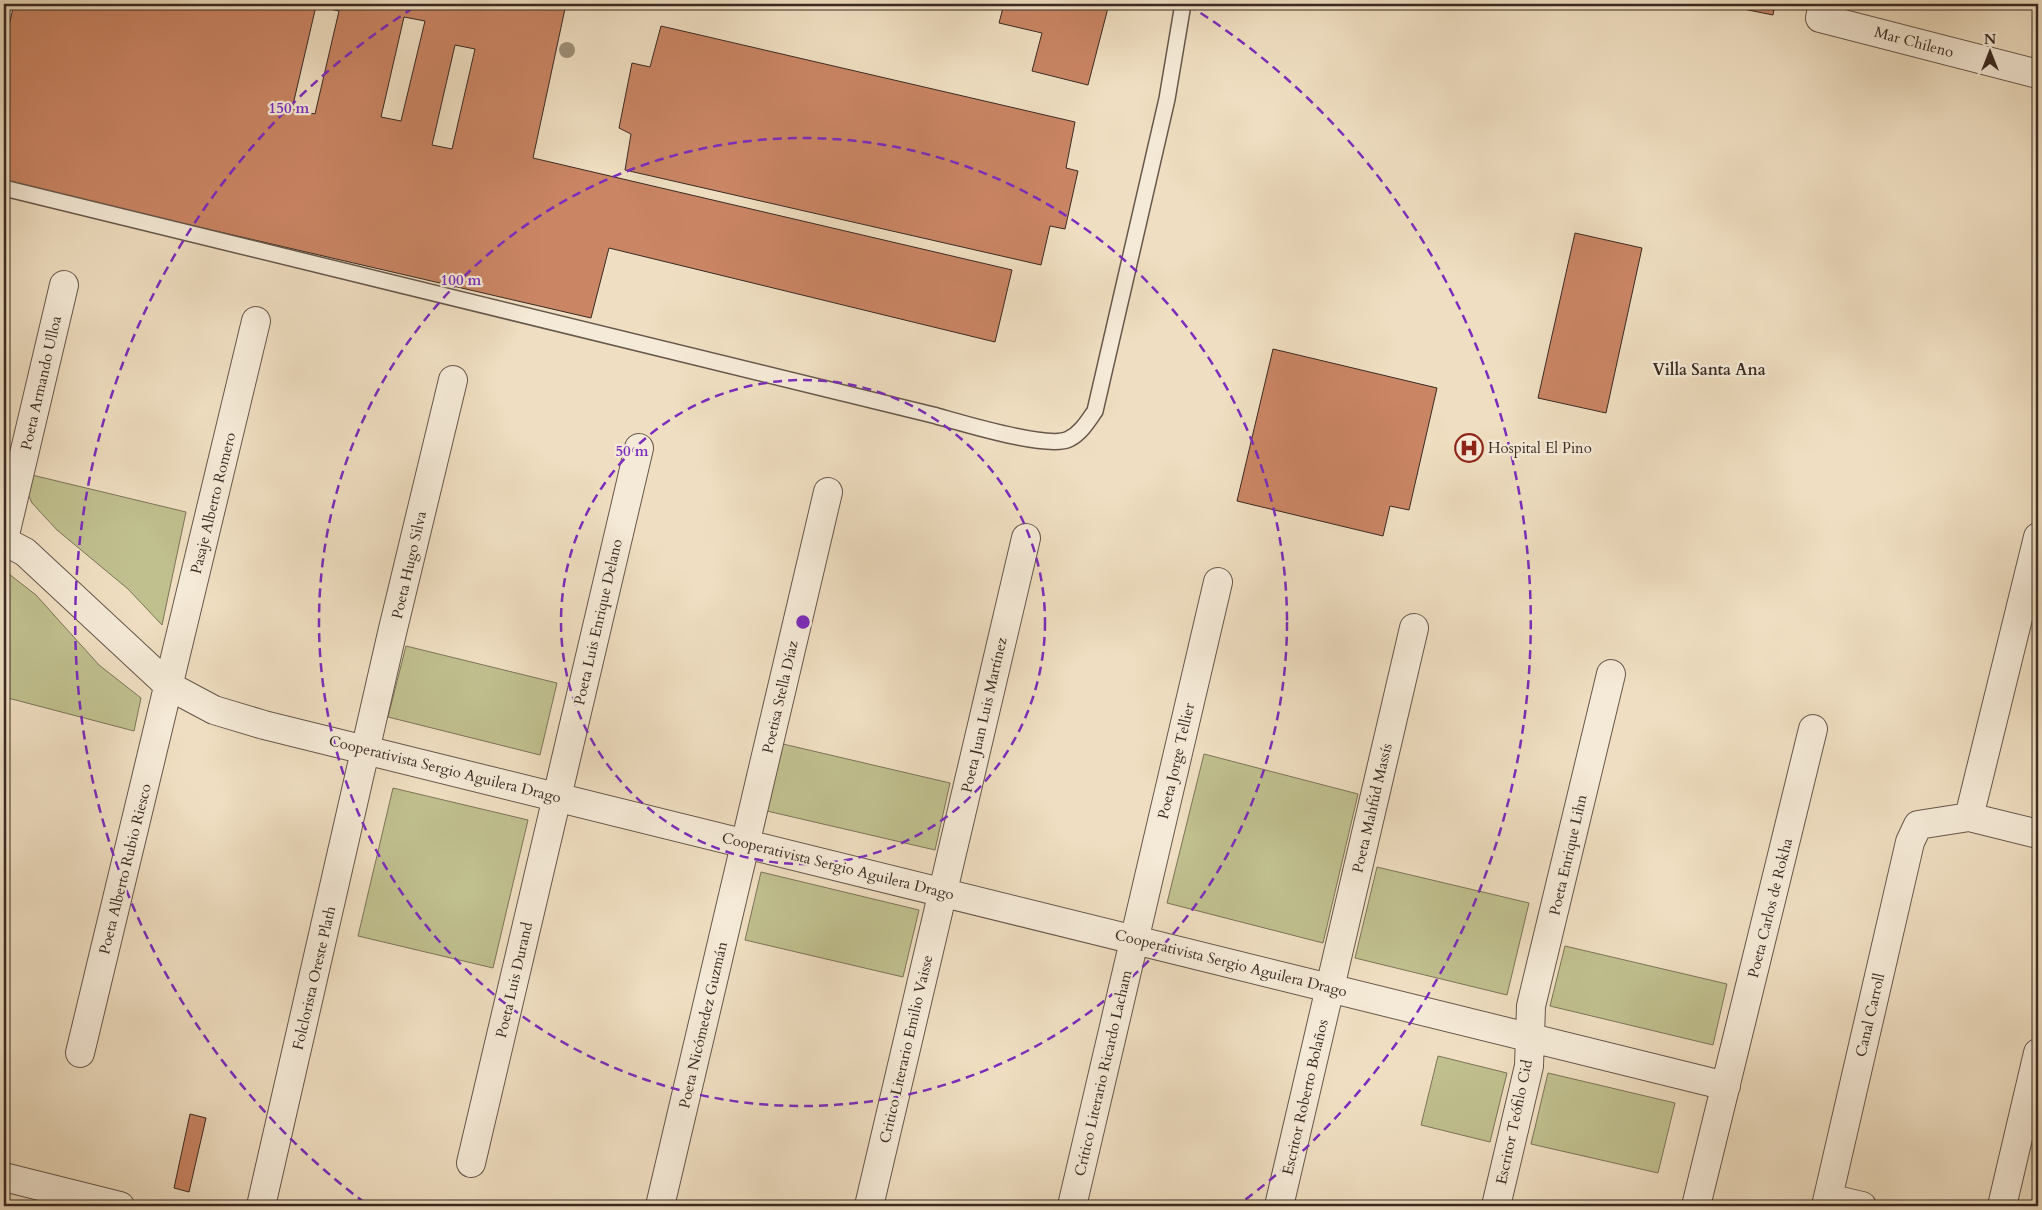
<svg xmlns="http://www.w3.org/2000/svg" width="2042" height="1210" font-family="Cardo,serif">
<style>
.green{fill:#c0bf8e;stroke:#7c7458}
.building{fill:#ca8564;stroke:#392a22;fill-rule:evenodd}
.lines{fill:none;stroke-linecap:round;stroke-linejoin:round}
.lane-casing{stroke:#66574a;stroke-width:18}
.street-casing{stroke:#66574a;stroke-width:30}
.lane{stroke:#f5ead7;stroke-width:15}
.street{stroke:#f5ead7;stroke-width:28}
.tree{fill:#9e8f78}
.ring{fill:none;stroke:#7b2cbf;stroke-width:2.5;stroke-dasharray:9 6}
.labels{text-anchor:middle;stroke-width:4.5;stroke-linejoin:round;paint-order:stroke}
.street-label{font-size:15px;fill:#392a22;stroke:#f5ead7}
.poi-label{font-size:15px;fill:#392a22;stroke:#f5ead7;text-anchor:start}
.neighbourhood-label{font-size:16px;font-weight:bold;fill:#392a22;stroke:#f5ead7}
.centre{fill:#7b2cbf;stroke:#f5ead7;stroke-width:2.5}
.ring-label{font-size:15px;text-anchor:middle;font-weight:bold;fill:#7b2cbf;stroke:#f5ead7;stroke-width:4.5;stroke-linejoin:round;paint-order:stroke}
</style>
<rect width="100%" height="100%" fill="#efdec1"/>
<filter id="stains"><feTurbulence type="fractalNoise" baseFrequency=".004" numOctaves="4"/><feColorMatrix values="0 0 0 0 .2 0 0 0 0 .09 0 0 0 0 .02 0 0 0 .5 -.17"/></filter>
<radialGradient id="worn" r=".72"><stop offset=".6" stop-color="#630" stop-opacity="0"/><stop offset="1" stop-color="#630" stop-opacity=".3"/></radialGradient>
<path class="green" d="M32,475L186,512L162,625L128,589L57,530L32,503L28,494Z
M9,574L36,595L99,665L141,698L134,731L4,697V602Z
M406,646L557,683L540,755L388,717Z
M783,744L950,783L935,850L767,811Z
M1204,754L1358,794L1323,943L1167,903Z
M393,788L528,820L493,968L358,936Z
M1377,867L1529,903L1507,995L1355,958Z
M761,872L919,910L903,977L745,940Z
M1565,946L1727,984L1713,1045L1550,1006Z
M1438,1056L1507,1073L1490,1142L1421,1125Z
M1548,1073L1675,1103L1658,1173L1531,1144Z"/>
<path class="building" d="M14,4H566L533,158L1012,270L995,342L609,248L591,318L4,182V47ZM316,6L339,11L315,114L292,109ZM404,17L425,21L401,121L381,117ZM455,45L475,49L452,149L432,145Z
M1004,4H1109L1088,85L1032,71L1042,33L999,23Z
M1718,4H1775L1773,15Z
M661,26L1075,122L1066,168L1078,171L1065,229L1050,226L1041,265L625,170L631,134L619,128L632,63L650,67Z
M1575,233L1642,248L1606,413L1538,398Z
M1273,349L1437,388L1409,510L1390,506L1383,536L1237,501Z
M190,1114L206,1118L189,1192L174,1188Z"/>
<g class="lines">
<defs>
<path id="lane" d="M4,188L933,415C959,422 1048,450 1069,439C1081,433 1088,421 1095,411L1167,99L1183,4"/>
<path id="street" d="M1823,4L1820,18L2038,74
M4,539L64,285
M4,541L25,552L169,686L214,710L264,725L1726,1086
M1969,817L2038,537
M80,1053L256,321
M471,1163L639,448
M4,1177L120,1206
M1828,1198L1862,1206
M261,1206L392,633L453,380
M660,1206L828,492
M869,1206L1026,538
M1072,1206L1218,582
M1279,1206L1414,628
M1496,1206L1529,1066L1531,1006L1611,674
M1696,1206L1813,729
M1826,1206L1910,842L1918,825L1969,817L2038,834
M2002,1206L2038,1053"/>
</defs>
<use href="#lane" class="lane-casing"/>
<use href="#street" class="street-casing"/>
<use href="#lane" class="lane"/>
<use href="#street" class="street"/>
</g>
<circle class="tree" cx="567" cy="50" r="8"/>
<g class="ring">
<circle cx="803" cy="622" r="242"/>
<circle cx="803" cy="622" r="484"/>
<path d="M365 1203A727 727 0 0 1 418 5M1188 5A727 727 0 0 1 1241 1203"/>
</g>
<defs>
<symbol id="hospital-ring" viewBox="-11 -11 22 22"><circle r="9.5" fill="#f5ead7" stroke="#8f2418" stroke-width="1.5"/><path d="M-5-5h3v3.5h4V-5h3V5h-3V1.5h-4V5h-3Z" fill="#8f2418"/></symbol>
</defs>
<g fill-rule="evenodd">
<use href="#hospital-ring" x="1453" y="432" width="32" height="32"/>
</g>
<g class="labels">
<g class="street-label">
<text transform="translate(1914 42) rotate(15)" y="5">Mar Chileno</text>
<text transform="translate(41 383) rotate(-77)" y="5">Poeta Armando Ulloa</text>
<text transform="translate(213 503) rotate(-76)" y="5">Pasaje Alberto Romero</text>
<text transform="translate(409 565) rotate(-77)" y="5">Poeta Hugo Silva</text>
<text transform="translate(598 622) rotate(-77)" y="5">Poeta Luis Enrique Delano</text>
<text transform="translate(780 697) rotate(-77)" y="5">Poetisa Stella Díaz</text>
<text transform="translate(984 715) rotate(-77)" y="5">Poeta Juan Luis Martínez</text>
<text transform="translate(1176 761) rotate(-77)" y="5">Poeta Jorge Tellier</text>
<text transform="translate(445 769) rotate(14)" y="5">Cooperativista Sergio Aguilera Drago</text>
<text transform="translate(1372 808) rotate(-77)" y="5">Poeta Mahfúd Massís</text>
<text transform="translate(1568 855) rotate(-77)" y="5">Poeta Enrique Lihn</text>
<text transform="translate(838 866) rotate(14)" y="5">Cooperativista Sergio Aguilera Drago</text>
<text transform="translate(125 869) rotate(-76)" y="5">Poeta Alberto Rubio Riesco</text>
<text transform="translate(1770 908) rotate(-76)" y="5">Poeta Carlos de Rokha</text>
<text transform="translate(1231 963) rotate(14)" y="5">Cooperativista Sergio Aguilera Drago</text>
<text transform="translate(314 978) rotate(-77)" y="5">Folclorista Oreste Plath</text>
<text transform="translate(514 980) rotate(-77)" y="5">Poeta Luis Durand</text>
<text transform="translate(1870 1015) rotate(-77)" y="5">Canal Carroll</text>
<text transform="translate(703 1025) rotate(-77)" y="5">Poeta Nicómedez Guzmán</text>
<text transform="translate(906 1049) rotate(-77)" y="5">Critico Literario Emilio Vaisse</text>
<text transform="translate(1103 1073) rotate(-77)" y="5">Crítico Literario Ricardo Lacham</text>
<text transform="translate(1305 1097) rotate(-77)" y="5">Escritor Roberto Bolaños</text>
<text transform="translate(1514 1122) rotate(-78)" y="5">Escritor Teófilo Cid</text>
</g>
<g class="poi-label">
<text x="1488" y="453">Hospital El Pino</text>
</g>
<g class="neighbourhood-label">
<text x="1709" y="375">Villa Santa Ana</text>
</g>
</g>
<circle cx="803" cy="622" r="8" class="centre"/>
<g class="ring-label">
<text x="289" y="113">150 m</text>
<text x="461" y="285">100 m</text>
<text x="632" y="456">50 m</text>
</g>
<rect width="2042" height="1210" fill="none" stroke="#efdec1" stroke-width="20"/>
<rect x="5" y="5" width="2032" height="1200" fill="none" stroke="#392a22" stroke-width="2.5"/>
<rect x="10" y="10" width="2022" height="1190" fill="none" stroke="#392a22"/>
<g transform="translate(1990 52)" stroke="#f5ead7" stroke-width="4" paint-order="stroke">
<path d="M0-4L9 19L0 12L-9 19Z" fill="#392a22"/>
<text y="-8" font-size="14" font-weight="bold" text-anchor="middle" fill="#392a22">N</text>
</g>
<rect width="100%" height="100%" filter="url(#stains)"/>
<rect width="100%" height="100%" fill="url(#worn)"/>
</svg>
